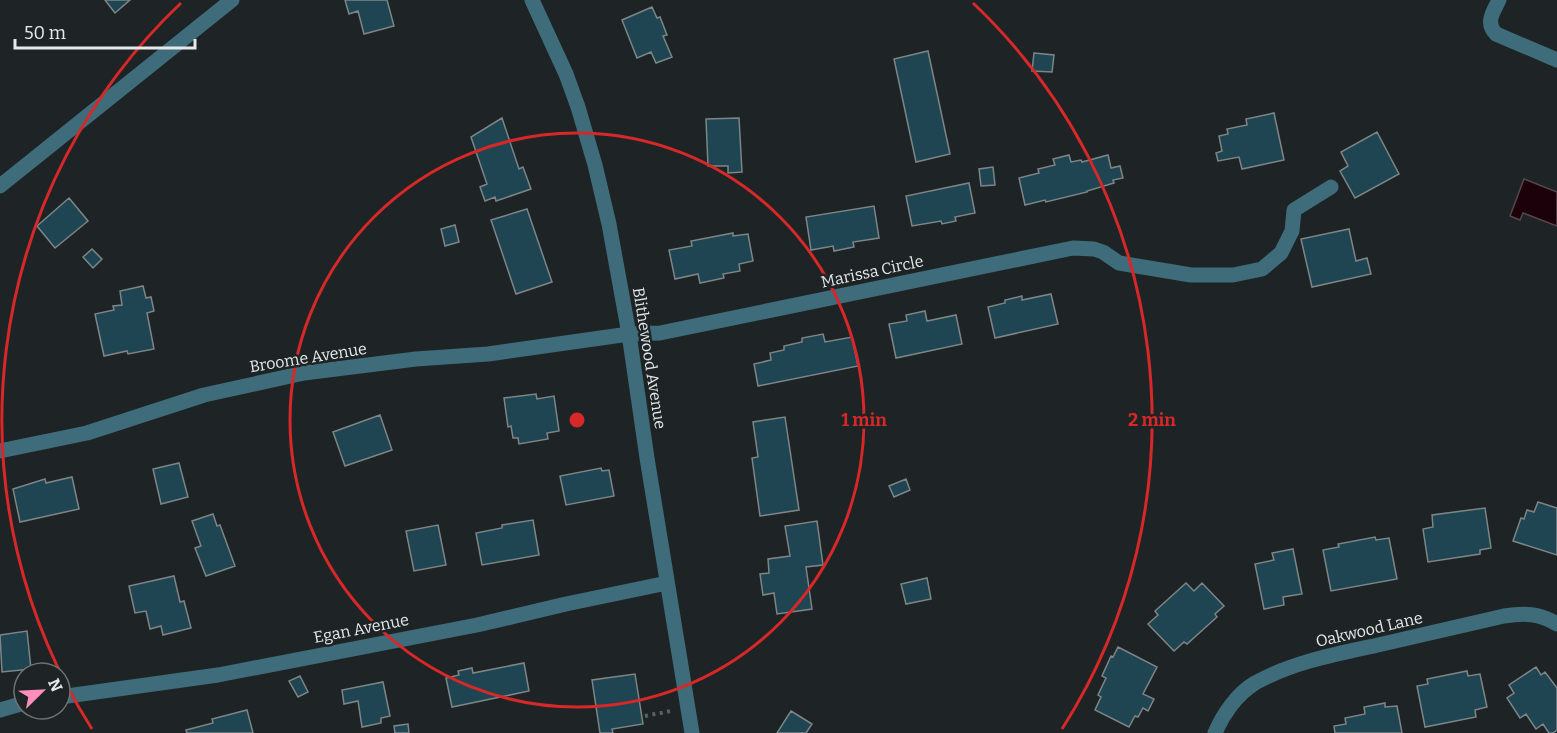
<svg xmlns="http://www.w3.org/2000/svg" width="1557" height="733" font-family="Bitter,serif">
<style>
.water{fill:#1c000a;stroke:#58464d;stroke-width:1.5}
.building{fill:#1e4551;stroke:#7e8587;stroke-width:1.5}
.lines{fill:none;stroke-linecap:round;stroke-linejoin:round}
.path{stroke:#5b6061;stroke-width:4;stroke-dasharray:3 4.5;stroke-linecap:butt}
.minor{stroke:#3f6c7b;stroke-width:15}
.ring{fill:none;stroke:#d62828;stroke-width:3}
.labels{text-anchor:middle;stroke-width:5;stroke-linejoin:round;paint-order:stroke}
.street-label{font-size:16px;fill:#e5e9ea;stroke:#1e2425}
.centre{fill:#d62828;stroke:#1e2425;stroke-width:3}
.ring-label{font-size:18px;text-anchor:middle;font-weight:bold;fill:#d62828;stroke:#1e2425;stroke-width:5;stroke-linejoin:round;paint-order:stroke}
</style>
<rect width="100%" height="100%" fill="#1e2425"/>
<path class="water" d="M1524,179L1557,192V226L1523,213L1520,220L1510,216Z"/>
<path class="building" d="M105,0H130L115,13Z
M345,0H387L394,26L364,34L358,11L349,14Z
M652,7L657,18L660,17L667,35L663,36L672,57L656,63L651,52L637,58L622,20Z
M928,51L950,154L916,162L894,59Z
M1034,53L1054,55L1052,72L1032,71Z
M1274,113L1284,160L1242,169L1239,157L1218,161L1216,153L1222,151L1219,136L1228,134L1227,129L1247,125L1246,119Z
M502,118L519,169L523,167L531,189L496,201L495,197L485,201L480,187L487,184L471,137Z
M739,118L742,172L728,173V166H708L706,119Z
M1377,132L1399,174L1355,198L1340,171L1348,166L1341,152Z
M1069,155L1071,162L1081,160L1082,162L1108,155L1111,168L1120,166L1123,178L1113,180L1114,183L1087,191V192L1046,202L1045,200L1025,205L1019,178L1039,173L1038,169L1055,165L1053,159Z
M993,167L995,185L981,186L979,169Z
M969,183L975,213L955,217L956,221L942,224L941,221L912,226L906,196Z
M69,198L88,221L55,248L37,226Z
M874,206L879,238L853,242L854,247L834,251L833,246L811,250L806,217Z
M527,209L552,282L516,294L491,220Z
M455,225L459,242L445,246L441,229Z
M1349,229L1356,261L1367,258L1371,274L1312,287L1301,239Z
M733,233V236L748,234L753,261L739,264L740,271L723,274L724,278L700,283L698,274L675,279L669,250L692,246L691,241Z
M92,249L102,259L93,268L83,257Z
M143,286L146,298L151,297L154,311L147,313L154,349L128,354L127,351L104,356L95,314L114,310L113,306L122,305L120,291Z
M1051,294L1058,324L995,338L988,307L1005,303V300L1022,296V300Z
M925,311L927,321L956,315L962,344L896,358L889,324L907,321L906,315Z
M823,334L825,342L852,337L858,366L758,386L754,364L771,360L770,353L784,350V346L802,342V338Z
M536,394L537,399L554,396L559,431L547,433L548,439L519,444L518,438H513L511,426L508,427L504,398Z
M380,415L392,450L345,466L333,432Z
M785,417L799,510L760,516L752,458L758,457L753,422Z
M179,463L188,497L161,504L153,469Z
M601,468L602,471L609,470L614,496L566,505L560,476Z
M72,477L79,509L20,522L13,489L45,479L46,483Z
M906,479L910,490L894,497L889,486Z
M1538,502L1557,508V555L1513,541L1521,518L1524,519L1527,510L1534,512Z
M1485,508L1491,548L1480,550V554L1428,562L1423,529L1433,527L1432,515Z
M213,514L217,526L220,525L235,566L206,576L195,548L201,546L192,521Z
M533,520L539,555L482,565L476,533L502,528V525Z
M817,521L823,565L806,567L812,609L777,614L774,593L763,595L760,574L769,573L768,559L790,556L785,526Z
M438,525L446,565L414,571L406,531Z
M1375,537L1376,540L1389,538L1397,579L1331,591L1323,550L1339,547L1338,544Z
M1293,549L1302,594L1283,597L1284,605L1264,609L1255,564L1274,560L1272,553Z
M174,576L180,602L184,601L191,628L163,635L161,626L150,629L146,611L135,613L129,586Z
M927,578L931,599L906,604L901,584Z
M1186,583L1194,591L1202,583L1224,606L1215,614L1217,617L1187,644L1184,642L1174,651L1148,624L1158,615L1155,611Z
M27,631L31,669L2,672L0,635Z
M1118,647L1157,667L1143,694L1154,699L1148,711L1143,708L1138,717L1135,716L1129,727L1095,710L1101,697L1098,695L1106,678L1102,676L1111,656L1113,657Z
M524,663L529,691L452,707L446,678L459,675L458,671L472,668L473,673Z
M1536,667L1541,675L1545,672L1557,688V730L1553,733H1549L1543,724L1536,729L1526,714L1520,718L1507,698L1514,693L1509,685Z
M1467,671L1468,676L1480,674L1487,707L1475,710L1476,717L1425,727L1417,686L1428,684L1427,679Z
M635,674L643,724L612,729L613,733H600L592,680Z
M300,676L308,692L298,697L289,681Z
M383,682L390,716L381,718V723L362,727L358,701L344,704L342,690Z
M1385,703V707L1397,706L1402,733H1335L1334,726L1346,724L1345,718L1365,714L1364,707Z
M247,710L253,733H187L186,730L213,723L212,719Z
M791,711L812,724L806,733H777Z
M408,724L409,733H395L394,726Z"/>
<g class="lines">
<path class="path" d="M645,716L671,711"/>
<path class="minor" d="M532,0L566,74L578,107L595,165L609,224L629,334L647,458L692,733
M1499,0C1493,12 1485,23 1496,34L1557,60
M0,186L232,0
M0,451L87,433L204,395L304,373L416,359L488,354L629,334L660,333L1073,248L1094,249L1103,252L1119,263L1191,275H1233L1262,269L1281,253L1292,231L1294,210L1331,187
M60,697L218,675L477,625L566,604L667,583
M0,710L24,703
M1215,733C1223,714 1237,694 1255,683C1293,662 1336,654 1378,645C1420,635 1462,626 1504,616C1524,613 1539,613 1557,624"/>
</g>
<g class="ring">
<circle cx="577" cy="420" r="287"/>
<path d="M92 729A575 575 0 0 1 181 3M973 3A575 575 0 0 1 1062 729"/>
</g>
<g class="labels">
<g class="street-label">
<text transform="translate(872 271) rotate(-12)" y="6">Marissa Circle</text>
<text transform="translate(308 357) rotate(-9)" y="6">Broome Avenue</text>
<text transform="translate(650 358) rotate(81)" y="6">Blithewood Avenue</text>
<text transform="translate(361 628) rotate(-11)" y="6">Egan Avenue</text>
<text transform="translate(1369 629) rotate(-13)" y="6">Oakwood Lane</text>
</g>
</g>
<circle cx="577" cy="420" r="9" class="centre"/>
<g class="ring-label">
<text x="864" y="426">1 min</text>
<text x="1152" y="426">2 min</text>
</g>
<g transform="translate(42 691) rotate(66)"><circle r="28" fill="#1e2425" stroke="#6e7374" stroke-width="1.5"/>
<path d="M0-4.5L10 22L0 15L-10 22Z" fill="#fe8ebc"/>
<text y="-9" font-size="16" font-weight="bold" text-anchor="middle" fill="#e5e9ea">N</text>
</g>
<path d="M15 39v9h180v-9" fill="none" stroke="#e5e9ea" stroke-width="3"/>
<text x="24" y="39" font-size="18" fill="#e5e9ea" stroke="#1e2425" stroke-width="4.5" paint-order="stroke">50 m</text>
</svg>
